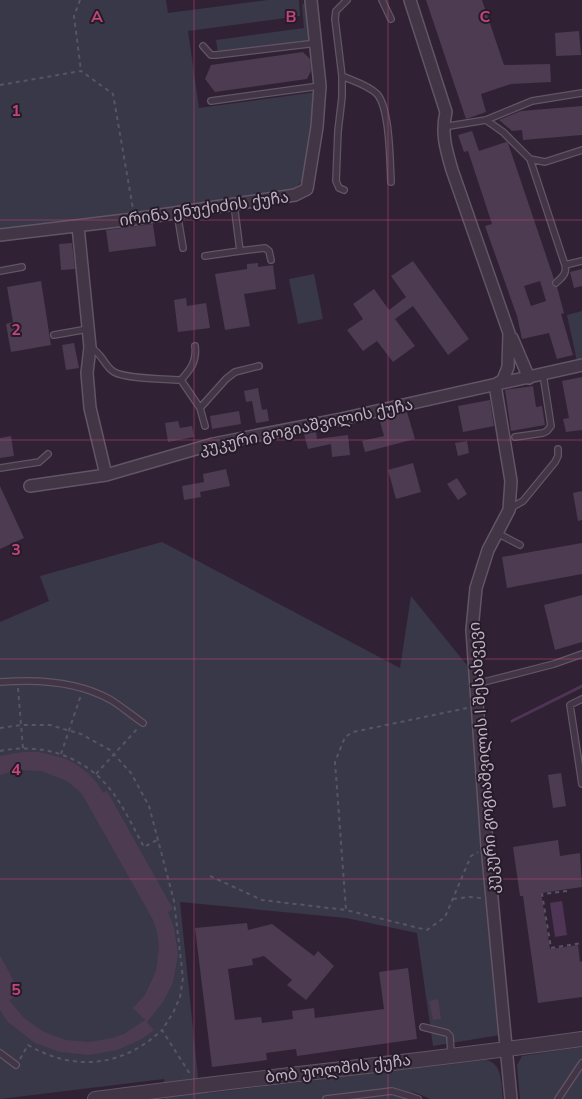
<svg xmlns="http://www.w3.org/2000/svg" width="582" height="1099" font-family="'Nunito Sans','Noto Sans Georgian',sans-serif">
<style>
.green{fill:#383849}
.water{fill:#4e3455}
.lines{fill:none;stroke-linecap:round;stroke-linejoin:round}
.stream{stroke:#4e3455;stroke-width:3}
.building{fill:#4d3b51;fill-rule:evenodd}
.service-casing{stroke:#625565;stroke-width:8}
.minor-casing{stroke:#625565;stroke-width:14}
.tertiary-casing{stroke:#625565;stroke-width:16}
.path{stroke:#5a5364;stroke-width:2;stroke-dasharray:4 4;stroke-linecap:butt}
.service{stroke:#423545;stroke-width:5.5}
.minor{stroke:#423545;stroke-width:11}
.tertiary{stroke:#423545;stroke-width:14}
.grid{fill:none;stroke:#c1457a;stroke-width:1;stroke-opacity:0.55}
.labels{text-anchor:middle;stroke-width:4;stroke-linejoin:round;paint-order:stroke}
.street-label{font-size:16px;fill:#beafc1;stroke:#261b29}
.grid-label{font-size:16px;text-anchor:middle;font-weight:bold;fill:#c1457a;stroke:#261b29;stroke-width:4;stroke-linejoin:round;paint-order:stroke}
</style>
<rect width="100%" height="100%" fill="#302234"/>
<path class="green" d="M0,0H166L168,13L268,0H299L300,16L188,31L199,108L316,92L303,180L293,190L106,219L0,232Z
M310,3L315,40L218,53L216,40L304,28L302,4Z
M314,274L323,319L298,324L289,279Z
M582,311V360L577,361L567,315Z
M162,542L400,668L411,596L470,669L500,1035L433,1046L417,933L346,918L180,902L198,1078L208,1093L486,1060C503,1063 501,1085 503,1099H430L410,1090L423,1099H165L164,1079L0,1099V622L49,601L40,576Z
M582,1047V1099H520L517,1065L522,1056Z"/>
<path class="water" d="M562,901L567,935L555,937L550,903Z"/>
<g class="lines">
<path class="stream" d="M512,721L582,686"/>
</g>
<path class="building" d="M426,0H482L504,65L550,64L551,82L511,84L481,94L486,112L466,119Z
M579,31L581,55L556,56L555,33Z
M303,52L310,59L311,71L307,79L215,92L205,79L211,65Z
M582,106V135L523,140L522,130L512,131L499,120L521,111Z
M472,131L479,151L506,142L508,143L554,279L552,285L557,287L564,313L561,314L573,355L557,359L549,333L522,339L517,316L485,226L492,224L468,151L464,152L458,135ZM540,281L546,301L531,306L524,286Z
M153,224L156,246L109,252L106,230Z
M72,243L75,269L61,270L59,244Z
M413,261L469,339L448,355L413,306L395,319L415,346L393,362L377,341L363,351L347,330L363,319L353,304L374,289L389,310L406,297L391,276Z
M258,263V267L273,265L276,289L244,294L250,326L225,330L215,274L247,269V264Z
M582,269V286L574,288L570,272Z
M41,281L51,345L11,352L6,324L13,322L7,287Z
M186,298L187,306L206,303L210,328L178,332L174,300Z
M74,343L79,368L66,370L62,345Z
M582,377V430L566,432L563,419L569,418L562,381Z
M533,386L536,407L542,406L545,425L511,431L505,390Z
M258,388L262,410L267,409L269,421L256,423L252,401L246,402L244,391Z
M490,400L494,426L463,432L458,406Z
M239,411L241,424L212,429L210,416Z
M407,412L415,439L365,452L362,441L384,436L379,418Z
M178,421L180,428L192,426L194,437L168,442L165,423Z
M316,432L317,439L348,435L350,455L332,457L331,444L308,449L304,434Z
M11,436L14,456L0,458V438Z
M467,441L469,453L458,456L455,443Z
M413,463L421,492L396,499L388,470Z
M226,469L230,486L200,492L201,497L184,500L182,486L204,482L203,474Z
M457,478L467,494L458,500L447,484Z
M0,486L24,538L0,549Z
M582,491V520L578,521L573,493Z
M582,543V574L507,588L502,557Z
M582,595V642L555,650L544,605Z
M22,752H38L64,758L76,764L88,773L97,783L103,793L107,791L173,909L168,912L174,928L178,955L173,982L163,1002L147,1022L133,1008L145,995L156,971L159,948L157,932L153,920L82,794L67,781L41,771L17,770L0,775V756Z
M561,773L566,806L553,808L548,775Z
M558,840L560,856L580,853L582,887L541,893L550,949L578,945L580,962L582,961V997L538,1003L523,896H520L513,847Z
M247,923L248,930L272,924L314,956L318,951L334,966L306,1000L287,985L292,980L264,956L252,959L253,965L228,969L235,1020L261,1017L262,1023L293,1019L292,1011L314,1008L315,1018L384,1009L379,972L408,968L417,1039L297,1056L296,1049L266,1053L267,1060L212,1067L195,928Z
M0,955L18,989L14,991L17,996L9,1000L24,1018L44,1032L66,1040L89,1042L112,1038L124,1034L145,1020L154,1030L140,1040L117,1050L89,1055L60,1052L35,1043L8,1022L0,1010Z
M438,999L441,1019L433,1020L429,1001Z"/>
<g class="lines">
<defs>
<path id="service" d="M382,0L391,19
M203,46L211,55H216L317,43
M342,76C353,81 368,85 377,94C390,108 390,163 391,182
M211,101L320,86
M486,120L503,132L530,159L545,162L582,150
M443,127L486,120L532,101L582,93
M530,159L565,265C567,274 562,277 556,283
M344,190L339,188L336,181L338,131L342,97V76L335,19L336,11L347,0
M234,204L240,251L265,248L269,251L271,260
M177,212L183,248
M205,256L240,251
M565,265L582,261
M0,271L22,267
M54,335L88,329
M90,347C103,354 104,366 114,372C126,379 166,379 181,380L200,408L205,426
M181,380C191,369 197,361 195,346
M200,408L226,379L235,372L259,366
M515,437L543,433L547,431L551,426L543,374
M0,468L39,462L48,454
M509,509L523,501L555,462L558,456V449
M497,533L520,545
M0,682C37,679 78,681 111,700C122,707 133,716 143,723
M476,684L554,664L582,654
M582,699L570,705L582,784
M423,1027L447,1033L450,1036L451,1055
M0,1053L16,1065
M326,1099L392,1091L418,1099
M558,1099L582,1063"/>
<path id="minor" d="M410,0L446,112C441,134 446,149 452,170L509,333L508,367L503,380L495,385L511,481L509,510L488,550L476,588L472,630L487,846L511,1099
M78,226L90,347L87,373L90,408L106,475
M0,235L134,219L295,195L307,189L317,127L320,86L311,0
M512,338L529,378
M30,486L106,475L213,444L341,419L582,365"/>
<path id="tertiary" d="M95,1099C257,1077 420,1062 582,1039"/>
</defs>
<use href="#service" class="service-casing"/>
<use href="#minor" class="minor-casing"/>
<use href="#tertiary" class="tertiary-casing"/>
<path class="path" d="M80,0L74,16L81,71
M0,85L81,71L113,94L133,209
M18,688L23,748
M467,708L353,732L345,737L335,762L346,910L427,930L445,917L471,856L478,852
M0,728L21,725H50L81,734L110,750L131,773L149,806L174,901L183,978L180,997L173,1013L162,1030L190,1074
M0,751C43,742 87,757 113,793C125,809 134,829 144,847L157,840
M61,754L81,695
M96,774L138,728
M210,876L262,900L346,910
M567,891L542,894L551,948L582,943
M453,899L470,897L481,898
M20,1059L28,1045C75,1072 122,1067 162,1030"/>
<use href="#service" class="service"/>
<use href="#minor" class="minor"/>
<use href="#tertiary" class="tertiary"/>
</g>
<path class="grid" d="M194,0V1099M388,0V1099M0,220H582M0,440H582M0,659H582M0,879H582"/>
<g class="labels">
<g class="street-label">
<text transform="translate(204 208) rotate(-8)" y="6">ირინა ენუქიძის ქუჩა</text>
<text transform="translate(306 426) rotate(-12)" y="6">კუკური გოგიაშვილის ქუჩა</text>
<text transform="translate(483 758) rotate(-94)" y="6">კუკური გოგიაშვილის I შესახვევი</text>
<text transform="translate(338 1068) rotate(-7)" y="6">ბობ უოლშის ქუჩა</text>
</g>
</g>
<g class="grid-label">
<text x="97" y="22">A</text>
<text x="291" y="22">B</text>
<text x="485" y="22">C</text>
<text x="16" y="116">1</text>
<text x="16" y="335">2</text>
<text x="16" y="555">3</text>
<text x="16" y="775">4</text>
<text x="16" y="995">5</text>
</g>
</svg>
